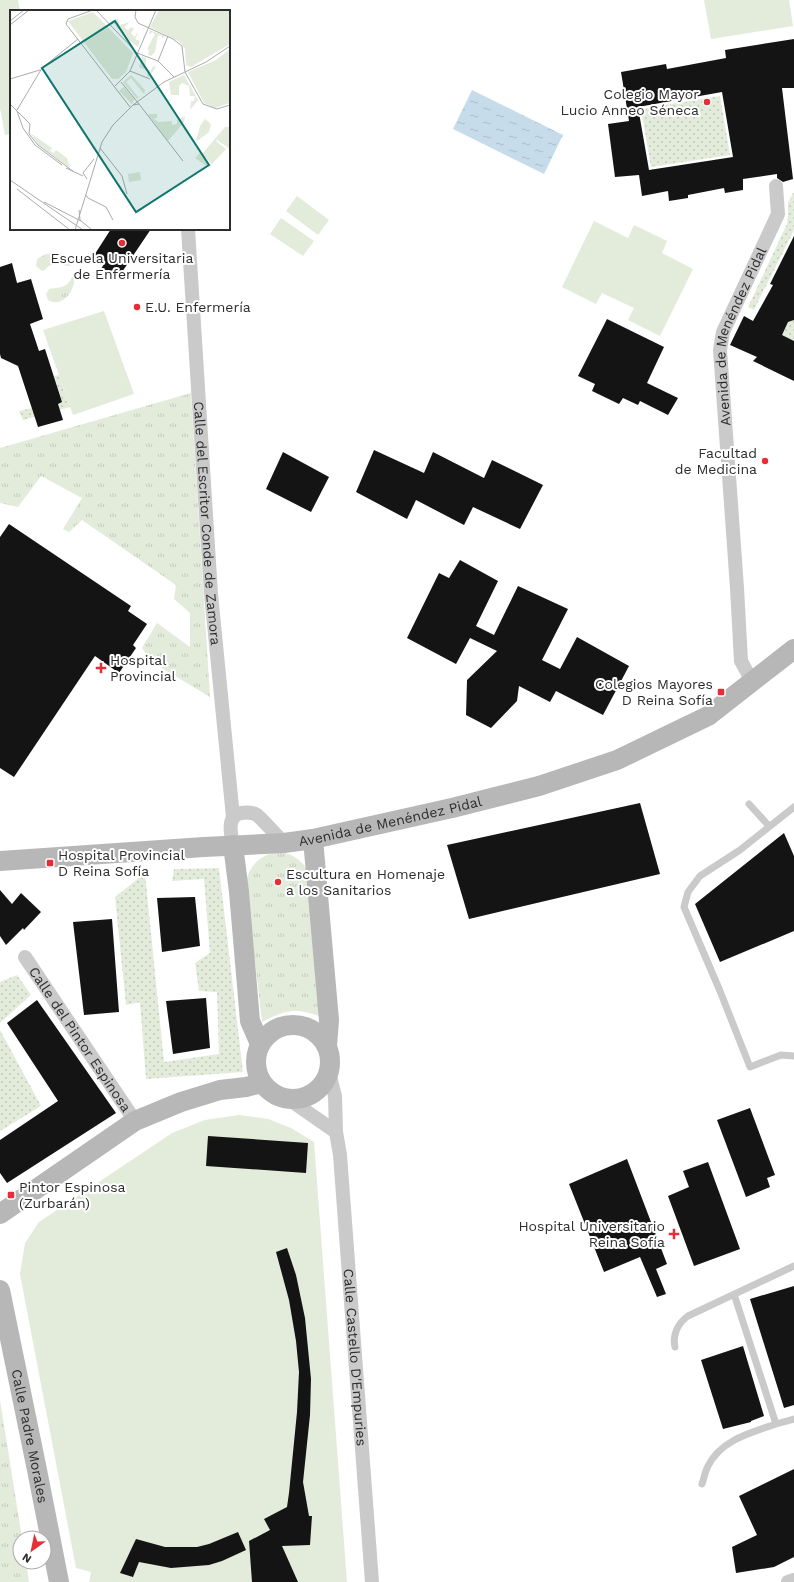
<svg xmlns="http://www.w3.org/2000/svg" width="794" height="1582" font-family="'Work Sans',sans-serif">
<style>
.grass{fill:url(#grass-tufts)}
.garden{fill:url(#garden-dots)}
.pitch{fill:#e3ebdb}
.water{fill:url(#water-ripples)}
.building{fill:#141414;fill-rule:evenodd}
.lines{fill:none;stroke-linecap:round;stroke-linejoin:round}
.lane{stroke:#cacaca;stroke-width:7}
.street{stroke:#cacaca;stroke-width:14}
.secondary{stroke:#b7b7b7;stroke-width:20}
.poi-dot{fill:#e52f38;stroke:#fff;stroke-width:1.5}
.labels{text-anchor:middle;stroke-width:4;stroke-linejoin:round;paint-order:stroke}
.poi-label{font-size:14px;fill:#2d2d2d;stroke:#fff;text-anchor:start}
.street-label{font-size:14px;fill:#2d2d2d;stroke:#fff}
.inset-road{fill:none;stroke:#ababab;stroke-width:1}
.view{fill:#0f766e;fill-opacity:0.15;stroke:#0f766e;stroke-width:2}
.inset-edge{fill:none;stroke:#2d2d2d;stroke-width:2}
</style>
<defs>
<pattern id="grass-tufts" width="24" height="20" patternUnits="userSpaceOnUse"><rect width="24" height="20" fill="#e3ebdb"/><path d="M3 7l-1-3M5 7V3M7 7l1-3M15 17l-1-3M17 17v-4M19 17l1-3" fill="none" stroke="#c3cabc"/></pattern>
<pattern id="garden-dots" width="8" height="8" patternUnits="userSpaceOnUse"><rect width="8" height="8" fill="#e3ebdb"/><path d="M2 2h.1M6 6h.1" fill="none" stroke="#c3cabc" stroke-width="1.8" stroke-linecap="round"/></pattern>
<pattern id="water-ripples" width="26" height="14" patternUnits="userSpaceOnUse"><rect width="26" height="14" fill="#c6dceb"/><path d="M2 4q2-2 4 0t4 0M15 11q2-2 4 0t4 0" fill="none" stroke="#aabdca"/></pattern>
</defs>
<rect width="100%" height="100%" fill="#fff"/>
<path class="grass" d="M53,253L64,258L71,266C61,266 54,258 45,270L42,271L36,266L37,259L46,254Z
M72,277H74C76,290 62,309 48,300L46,294L49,289C59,287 67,289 72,277Z
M191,393L210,697L152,662L142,648L157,623L190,647V613L174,599L176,585L82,520L69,532L63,529L82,498L41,476L18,507L0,503V448Z
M280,852C292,854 300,859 307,869L320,1016C295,1008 286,1009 262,1022L246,882C250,864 261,854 280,852Z
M0,1400L22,1538H20V1562H26L29,1582H0Z"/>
<path class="garden" d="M720,96L730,155L651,167L641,109Z
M793,193H794V230L754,310L748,307L787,224L788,215V203Z
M794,320V341L782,335L788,322Z
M59,375L70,407L23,420L19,411L32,408L33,412L62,402L54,376Z
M219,868L243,1072L146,1079L140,1002L126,1005L115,897L145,873L164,1062L219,1054L217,992L199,991L195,963L210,953L204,879L172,881L174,869Z
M17,975L31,995L0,1023V982Z
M0,1030L41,1106L0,1131Z"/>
<path class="pitch" d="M0,0H18L20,11H11V134L5,135L0,108Z
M704,0H789L793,26L711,39Z
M297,196L329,220L318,235L286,211Z
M281,218L314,241L303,256L270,234Z
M594,221L628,238L634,225L667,241L662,253L693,269L660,336L628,320L634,308L602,293L596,304L562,287Z
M104,311L134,394L73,415L43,330Z
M239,1115L268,1119L291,1128L314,1142L347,1582H89L91,1572L76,1568L20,1274L25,1243L39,1222L172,1133L205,1120Z"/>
<path class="water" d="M472,90L563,135L544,174L453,129Z"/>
<path class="building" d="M794,39V88H782L793,179L783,182L777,178V174L743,179V190L725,193L724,188L688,195V198L669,201L668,191L642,196L639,175L615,177L608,124L629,121L621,72L666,64L667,69L726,58L725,50ZM722,92L733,157L649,170L638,107Z
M111,229H151L120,275L114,271L111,276L101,269L104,264L93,257Z
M794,236V320L788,322L782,335L794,341V381L753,361L757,357L730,345L744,316L753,321L773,285L770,284Z
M12,263L17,283L31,279L43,319L30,324L39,351L45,349L62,402L58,404L63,420L38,427L18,366L1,358L0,354V267Z
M607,319L664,347L647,383L678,398L668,415L640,401L638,405L623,398L619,404L592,391L595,384L578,376Z
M374,450L424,473L433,452L484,478L492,460L543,485L520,529L473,507L464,525L416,500L407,519L356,492Z
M283,452L329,477L311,512L266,489Z
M9,524L131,606L128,611L147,624L133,645L136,648L119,673L95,656L14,777L0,768V537Z
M460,560L498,581L476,626L494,635L518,586L568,609L542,660L560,669L577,637L629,666L603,715L556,691L550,702L519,686L517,701L491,728L466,715L467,680L497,651L470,638L456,664L407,638L439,573L449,578Z
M640,803L660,874L469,919L447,845Z
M784,833L794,856V931L720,962L695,904Z
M0,890L12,904L21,893L41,912L24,930L23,928L6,945L0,936Z
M195,897L200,946L162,952L157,898Z
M112,919L119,1012L84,1015L73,922Z
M206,998L210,1048L173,1054L166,1001Z
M37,1000L116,1113L7,1183L0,1173V1140L58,1101L7,1023Z
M750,1108L775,1175L767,1178L770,1187L746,1197L717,1120Z
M208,1136L308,1143L306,1173L206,1166Z
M627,1159L667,1264L656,1269L666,1294L657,1297L640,1257L604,1272L569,1184Z
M708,1162L740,1249L694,1266L668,1196L689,1187L683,1171Z
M287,1248L296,1275L305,1318L311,1379L310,1415L303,1482L309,1516H312L310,1545L282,1546L298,1582H252L249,1541L270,1530L264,1519L287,1507L289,1493L297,1412L299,1372L296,1341L289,1300L276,1252Z
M794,1286V1405L784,1408L750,1299Z
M743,1346L764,1416L751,1421V1422L723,1429L701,1360Z
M794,1469V1557L774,1567L736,1573L732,1547L757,1535L739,1496Z
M238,1532L246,1550L222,1561L209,1565L171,1568L139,1562L133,1577L120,1573L136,1539L165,1547H197L209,1544Z"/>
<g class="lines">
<path class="lane" d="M749,804L769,826
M794,807L740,850L700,876L688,892L684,907L720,991L750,1067L781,1055L794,1056
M734,1294L776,1424L794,1419
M675,1347C672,1335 678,1323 688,1316L794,1266
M702,1484C704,1478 705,1472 708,1466C721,1440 750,1433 776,1424"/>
<g class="street">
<path id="s1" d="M188,229L211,594L233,817"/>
<path id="s2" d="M752,681L741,661L737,588L720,350L723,332L778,214L776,186"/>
<path d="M233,845C231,834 226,816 241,813C247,812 252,812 257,815C266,823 275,834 284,843"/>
<path id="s3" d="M25,957L135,1121"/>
<path id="s4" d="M329,1073L335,1096L336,1132L340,1155L372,1582"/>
<path d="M290,1100L336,1132"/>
<path d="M788,1582L794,1580"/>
</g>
<g class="secondary">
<path d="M313,839L329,1020L327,1046"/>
<path d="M233,845L239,892L250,1021L260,1044"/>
<path id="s5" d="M0,861L204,847L284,843L313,839L452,808L539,786L617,760L708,716L794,649"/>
<circle cx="293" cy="1062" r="37"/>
<path d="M0,1214L135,1121L181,1102L220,1090L246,1087L262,1083"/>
<path id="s6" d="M0,1290L37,1470L59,1582"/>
</g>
</g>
<g class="poi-dot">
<circle cx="707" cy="102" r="4"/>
<circle cx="122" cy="243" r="4"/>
<circle cx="137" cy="307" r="4"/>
<circle cx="765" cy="461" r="4"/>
<path d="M99 662h4v4h4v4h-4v4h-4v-4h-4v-4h4z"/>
<rect x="717" y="688" width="8" height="8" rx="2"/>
<rect x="46" y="859" width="8" height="8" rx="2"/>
<circle cx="278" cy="882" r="4"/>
<rect x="7" y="1191" width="8" height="8" rx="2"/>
<path d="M672 1228h4v4h4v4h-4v4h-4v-4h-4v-4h4z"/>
</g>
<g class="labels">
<g class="poi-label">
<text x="699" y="99" text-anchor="end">Colegio Mayor<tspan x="699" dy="16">Lucio Anneo Séneca</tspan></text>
<text x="122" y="263" text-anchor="middle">Escuela Universitaria<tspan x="122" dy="16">de Enfermería</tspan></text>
<text x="145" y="312">E.U. Enfermería</text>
<text x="757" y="458" text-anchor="end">Facultad<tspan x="757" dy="16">de Medicina</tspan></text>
<text x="110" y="665">Hospital<tspan x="110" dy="16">Provincial</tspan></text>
<text x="713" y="689" text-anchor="end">Colegios Mayores<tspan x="713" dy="16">D Reina Sofía</tspan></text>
<text x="58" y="860">Hospital Provincial<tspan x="58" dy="16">D Reina Sofía</tspan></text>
<text x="286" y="879">Escultura en Homenaje<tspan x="286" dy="16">a los Sanitarios</tspan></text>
<text x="19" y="1192">Pintor Espinosa<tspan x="19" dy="16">(Zurbarán)</tspan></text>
<text x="665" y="1231" text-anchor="end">Hospital Universitario<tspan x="665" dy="16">Reina Sofía</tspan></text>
</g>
<g class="street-label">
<text dy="5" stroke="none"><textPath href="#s2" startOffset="352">Avenida de Menéndez Pidal</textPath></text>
<text dy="5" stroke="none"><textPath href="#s1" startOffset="295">Calle del Escritor Conde de Zamora</textPath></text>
<text dy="5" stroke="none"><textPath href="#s5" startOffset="393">Avenida de Menéndez Pidal</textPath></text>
<text dy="5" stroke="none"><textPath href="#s3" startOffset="99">Calle del Pintor Espinosa</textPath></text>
<text dy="5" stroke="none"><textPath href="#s4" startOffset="286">Calle Castello D'Empuries</textPath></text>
<text dy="5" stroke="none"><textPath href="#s6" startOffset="149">Calle Padre Morales</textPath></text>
</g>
</g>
<g transform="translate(10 10)">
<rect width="220" height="220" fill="#fff"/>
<path d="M149,0H220V34L181,57L176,55L175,39L170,32L140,17ZM95,3L102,11L108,9L110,15L120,12L114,17L118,20L121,17L124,19L121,23L124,27L129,22L125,29L130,31L128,37L117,29ZM139,20L155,26L152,29V26L148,25L145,42L141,46L138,45L139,40L137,39L145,24L142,22L140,25ZM220,39V93L205,98L194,93L178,62L206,50ZM174,65L188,90L180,100L181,91H184L185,86H180L179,76L172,73L169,76V85H161L159,72ZM114,77L124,89L122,94L109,81ZM138,104H147V108H143L148,112L162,111V115L167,114V110L175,106L174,112L158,131ZM195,109L201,114L199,122L186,132L190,116ZM215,117H220V123L215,120L206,131L216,139L202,154L192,144Z" fill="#e3ebdb"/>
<path d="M132,46L136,48V58L141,61L143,56L146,57L139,67L137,66L138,61L129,57ZM121,65L135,80L134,84L121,68L116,72L128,87L131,85L127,89L113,72ZM20,123L42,138L40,141L44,143L46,140L57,148L60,158L29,135Z" fill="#e3ebdb"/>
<path d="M83,2L123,43L116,62L108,69H102L58,11ZM215,120L220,123V139L207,130ZM190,143L201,155L198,157L185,148ZM130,162L131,170L119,172L118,164Z" fill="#e3ebdb"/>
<path class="inset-road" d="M83,0L58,9L56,14L120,97M86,0L127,43L148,51L164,67M126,0L125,7L128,13L163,29L172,36L175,62L193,94L207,99L220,95M0,11L14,0M0,15L19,0M148,51L158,26M120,61L140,69M0,69L30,60M111,72L129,94L123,95M105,76L120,61L146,0M0,94L20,114L19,124L28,135L64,162M129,94L173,151M7,100L32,58L68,29M7,101L13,118L25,135L52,155M90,138L112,166L117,184M56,158L73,166M77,169L73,163L84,149M0,170L73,220M7,179L60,220M76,185L78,188L96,197L103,210M34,192L71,211M69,200L70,210L82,220M65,220L92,132L103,115L123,95L154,72L196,52L220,36"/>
<path class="view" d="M105,11L199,155L126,202L32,58Z"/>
<rect width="220" height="220" class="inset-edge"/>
</g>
<g transform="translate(32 1550) rotate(213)"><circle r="19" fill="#ffffff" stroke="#ababab"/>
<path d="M0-3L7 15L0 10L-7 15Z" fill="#e52f38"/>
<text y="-6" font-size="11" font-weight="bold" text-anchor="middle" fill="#2d2d2d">N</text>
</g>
</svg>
